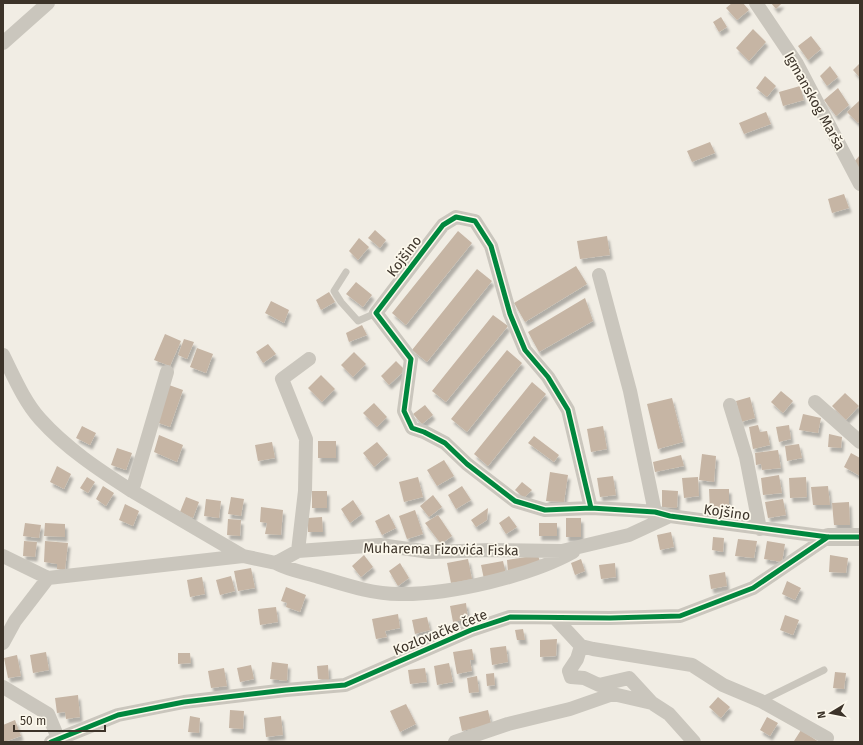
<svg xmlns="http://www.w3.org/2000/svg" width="863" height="745" font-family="'Fira Sans',sans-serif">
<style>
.building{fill:#c6b5a4;filter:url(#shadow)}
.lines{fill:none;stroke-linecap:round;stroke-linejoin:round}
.service{stroke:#cac6bd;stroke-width:7}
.minor{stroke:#cac6bd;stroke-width:14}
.tertiary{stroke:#cac6bd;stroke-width:18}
.cycleway-casing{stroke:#fcf8ec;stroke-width:8}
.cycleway{stroke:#00873e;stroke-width:5}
.labels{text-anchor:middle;stroke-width:3.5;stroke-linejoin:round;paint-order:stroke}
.street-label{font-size:14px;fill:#3c3329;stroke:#fcf8ec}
</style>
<defs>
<filter id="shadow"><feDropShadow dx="2.5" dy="4.5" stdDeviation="1" flood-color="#0004"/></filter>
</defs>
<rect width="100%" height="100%" fill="#f1ede4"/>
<path class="building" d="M732,3H743L749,10L737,20L726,8Z
M771,3H782L776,9Z
M721,17L727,27L719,32L713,22Z
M753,29L766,42L749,61L736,48Z
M811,36L821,49L808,60L798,46Z
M860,63V78L853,70Z
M830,66L838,77L827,86L820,76Z
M765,76L776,86L767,97L756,88Z
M800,86L804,100L783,106L779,92Z
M838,88L849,105L836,116L824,100Z
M859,101L860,121L858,123L847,112Z
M766,112L771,124L744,134L739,123Z
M710,142L715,153L692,162L687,151Z
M860,155V169L853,163Z
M844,194L849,208L832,213L828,199Z
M375,230L386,240L380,248L368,238Z
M458,231L472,243L406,325L392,313Z
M607,236L610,255L580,259L577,241Z
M359,238L369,247L358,260L349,251Z
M576,266L587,284L525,322L514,303Z
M477,269L492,281L427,362L412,350Z
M356,282L372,295L363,307L346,294Z
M329,292L335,302L321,310L316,300Z
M585,298L593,321L539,352L528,332Z
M271,301L289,310L284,323L265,313Z
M493,315L508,326L446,402L432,391Z
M362,325L367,335L349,342L346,333Z
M165,334L181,341L170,366L154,360Z
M184,339L194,342L187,359L178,355Z
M268,344L276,354L263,363L256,352Z
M197,348L213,354L206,373L190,367Z
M507,350L522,363L467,432L451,419Z
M354,352L366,364L353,377L341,365Z
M396,361L405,370L389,385L381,376Z
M321,375L335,389L322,402L308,388Z
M532,382L546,394L488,466L474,454Z
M169,385L183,390L170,427L156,422Z
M781,391L793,401L783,413L771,402Z
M845,393L859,406L846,420L832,406Z
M750,397L755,418L741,422L736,401Z
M672,398L683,442L658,449L647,404Z
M374,403L387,417L377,427L363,413Z
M425,405L433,415L422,424L413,414Z
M803,414L821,418L818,433L799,430Z
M758,425L760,432L767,431L770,445L753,449L749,427Z
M789,425L791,439L779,442L776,427Z
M82,426L96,433L90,445L76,438Z
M603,426L607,449L591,452L587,429Z
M829,434L842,437L841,448L828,447Z
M159,435L183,445L177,462L154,452Z
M534,436L559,455L554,462L528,443Z
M318,441H336V458H318Z
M272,442L275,458L258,461L255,445Z
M377,442L388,455L374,467L363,453Z
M799,444L802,458L787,461L785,446Z
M117,448L132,453L126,470L111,465Z
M778,450L781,468L762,470L761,464L756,465L755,453Z
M851,453L860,458V476L844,467Z
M702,454L716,456L714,482L699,480Z
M681,455L684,466L655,472L653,462Z
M444,460L454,476L437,486L427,470Z
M57,466L71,474L64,489L50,482Z
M550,472L568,475L564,502L546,501Z
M779,475L782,493L763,495L761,478Z
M613,476L616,495L600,497L597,478Z
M87,477L95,482L88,493L80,488Z
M418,477L423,497L404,502L399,482Z
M698,477L699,496L684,498L682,478Z
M806,477L807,497L790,498L789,478Z
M522,482L532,490L524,498L515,490Z
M103,486L114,493L106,506L96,499Z
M462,486L471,500L456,509L448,495Z
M828,486L830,505H813L811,487Z
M709,489H729V511H710Z
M662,490L678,491L677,508L662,507Z
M312,491H327V508H312Z
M433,495L442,507L429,517L420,506Z
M186,497L199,502L193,518L180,512Z
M231,497L244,499L241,516L228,514Z
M206,499L221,501L219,518L204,516Z
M783,499L786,515L768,518L765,502Z
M353,500L362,514L350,523L341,509Z
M849,502L850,525H834L832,503Z
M125,504L139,511L133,526L119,520Z
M261,507L283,510L281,535L265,534L267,523L260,522Z
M488,508L487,520L476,527L471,520Z
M415,510L423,534L407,539L399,516Z
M389,514L396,528L382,535L375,521Z
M438,515L452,536L441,544L425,523Z
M509,516L517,527L506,534L499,523Z
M322,517L323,532H308V518Z
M566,518H581V537H566Z
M228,519L241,520L240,536L227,535Z
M25,523L41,525L39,538L23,536Z
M45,523L65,524V537L44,536Z
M539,523H557V536H539Z
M671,532L674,547L660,550L657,535Z
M713,537L724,538L723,552L712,550Z
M738,539L757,541L754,558L735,556Z
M24,541L37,542L35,557L23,556Z
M45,541L68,543L65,570L57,569V564L44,562Z
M767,541L785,544L782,562L764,559Z
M364,555L373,567L361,577L352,566Z
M538,555L540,562L508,572L507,560Z
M830,555L848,558L846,573L829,572Z
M468,559L472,579L451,583L447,563Z
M581,559L585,571L575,575L571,563Z
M503,561L506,574L484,579L481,565Z
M400,563L409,578L398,586L389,571Z
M615,563L616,577L601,579L599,565Z
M251,568L255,588L238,591L234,571Z
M725,572L727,586L711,589L709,575Z
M231,576L235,591L220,595L216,580Z
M202,577L205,594L190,597L187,580Z
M787,581L801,588L795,600L782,594Z
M286,587L306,595L300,612L286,607L287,603L281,601Z
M466,603L468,619L453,622L450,606Z
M276,607L278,622L260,625L258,609Z
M398,614L400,628L385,631L387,637L376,639L372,619Z
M785,615L799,620L793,635L780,630Z
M427,617L430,630L415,634L412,620Z
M523,629L525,640H517L515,630Z
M557,639L556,656L540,657V640Z
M506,646L508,662L492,665L490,648Z
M472,649L474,660H470L472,671L457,674L453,652Z
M46,652L49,670L33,673L30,655Z
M178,653H190L191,663L178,664Z
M17,655L21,676L8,678L4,658Z
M272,662L288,664L287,681L270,679Z
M449,663L453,682L437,685L434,666Z
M251,665L254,679L240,682L237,668Z
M328,665L329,680L318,679L317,666Z
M224,668L227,686L211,688L208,671Z
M425,668L427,682L410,684L408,670Z
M835,672L846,673L844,689L833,688Z
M494,673L495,685L487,686L486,674Z
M477,676L479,692L469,693L467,678Z
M78,695L80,717L66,719L65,712L57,713L55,698Z
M718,697L730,707L721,718L709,707Z
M406,704L416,724L400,732L390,711Z
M230,710L244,711L243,729L229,728Z
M488,710L491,724L462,731L459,717Z
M190,716L200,718L199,733L188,732Z
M281,716L283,735L266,737L264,718Z
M767,717L778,723L770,736L760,730Z
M15,720L21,736L4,742L3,725Z
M801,730L819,742H795L794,741Z"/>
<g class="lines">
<path class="service" d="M346,272L334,291L341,302L358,321L376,313
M761,701L824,670"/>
<path class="minor" d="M756,3L797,64L860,184
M3,43L48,3
M599,275L630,391L655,512
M3,355C14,377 24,401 40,419C66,448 99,470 132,491
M167,372L132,491L243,556
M815,402L860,442
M730,405L746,457L760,529
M591,508L568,410L548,377L525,350L510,314L491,246L475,221L456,217L443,225L376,313L411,359L404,411L412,428L424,432L445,443L467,464L515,501L545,510L591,508L630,510L655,512L670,516L828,537
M298,551L305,491L306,439L282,379L309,359
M3,556L48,578L243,556L276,563L298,551L380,545L430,552L491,550L562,551L629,535L670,516
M276,563C289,570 302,572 316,576C343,584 371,594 399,594C449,595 530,576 573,552
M3,643L15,621L48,578
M581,646L593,649L692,665L723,685L761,701L827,738
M3,687L48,714L58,738
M652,703L669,714L694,742
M51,742L118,715L184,702L286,690L345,685L471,630L510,617L610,618L680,616L753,588L828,537
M455,742L508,724L570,709L613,694L652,703L629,678L599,685L584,678L571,677L569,671L577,659L581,646L555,618"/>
<path class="tertiary" d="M828,537H860"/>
<defs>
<path id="cycleway" d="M591,508L568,410L548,377L525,350L510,314L491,246L475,221L456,217L443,225L376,313L411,359L404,411L412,428L424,432L445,443L467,464L515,501L545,510L591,508L655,512L670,516L828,537H860
M51,742L118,715L184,702L286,690L345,685L471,630L510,617L610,618L680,616L753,588L828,537"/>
</defs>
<use href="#cycleway" class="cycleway-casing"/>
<use href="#cycleway" class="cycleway"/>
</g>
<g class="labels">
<g class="street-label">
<text transform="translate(815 101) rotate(61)" y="5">Igmanskog Marša</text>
<text transform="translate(404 256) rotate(-53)" y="5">Kojšino</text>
<text transform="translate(727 512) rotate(8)" y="5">Kojšino</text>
<text transform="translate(441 549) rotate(1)" y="5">Muharema Fizovića Fiska</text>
<text transform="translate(440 632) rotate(-22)" y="5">Kozlovačke čete</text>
</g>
</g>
<rect width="863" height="745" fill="none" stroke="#3c3329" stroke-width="8"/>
<g transform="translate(831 713) rotate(260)" stroke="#fcf8ec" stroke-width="3" paint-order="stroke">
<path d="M0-3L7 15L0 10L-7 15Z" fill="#3c3329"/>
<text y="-6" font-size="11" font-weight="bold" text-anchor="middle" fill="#3c3329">N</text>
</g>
<path d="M14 725v6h91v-6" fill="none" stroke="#3c3329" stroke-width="2"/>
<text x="20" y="725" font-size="12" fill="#3c3329" stroke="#fcf8ec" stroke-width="3" paint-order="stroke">50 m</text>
</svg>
